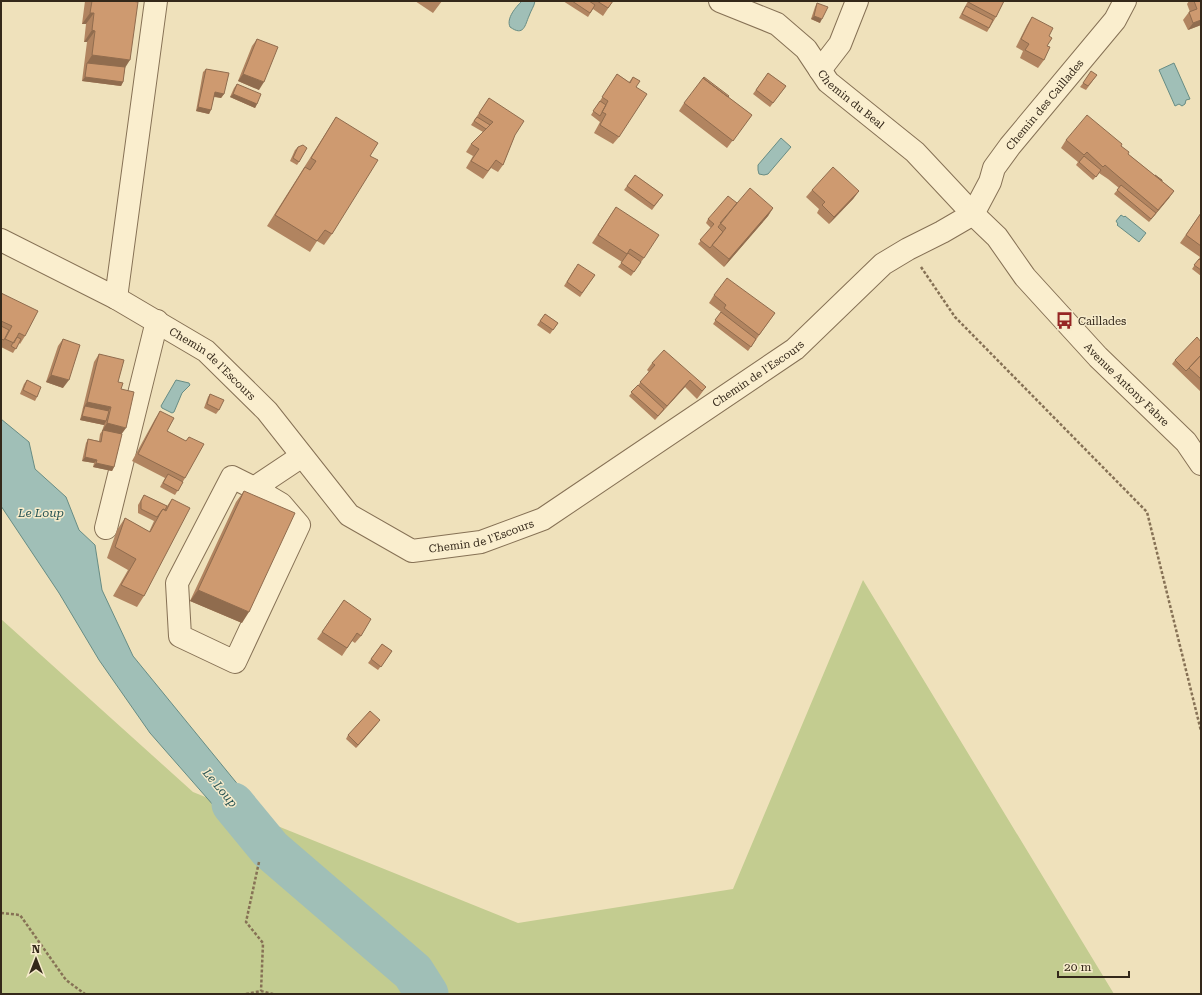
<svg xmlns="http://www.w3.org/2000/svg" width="1202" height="995" font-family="'Roboto Serif',serif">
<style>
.green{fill:#c3cc90}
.water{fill:#a0bfb7;stroke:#678c84}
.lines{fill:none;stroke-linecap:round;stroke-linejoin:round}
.river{stroke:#a0bfb7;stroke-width:43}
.minor-casing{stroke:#867155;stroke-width:24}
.path{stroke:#867155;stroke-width:2.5;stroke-dasharray:3 2;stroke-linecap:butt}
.minor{stroke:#faeece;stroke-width:22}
.wall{fill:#b18460}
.shaded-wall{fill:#906c4e}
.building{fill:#ce9a70;stroke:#906c4e}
.labels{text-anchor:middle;stroke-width:3;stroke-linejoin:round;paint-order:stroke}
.street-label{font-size:11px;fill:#34281a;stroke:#f6ebcb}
.poi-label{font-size:11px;fill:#34281a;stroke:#f6ebcb;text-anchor:start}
.water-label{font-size:12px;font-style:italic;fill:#295554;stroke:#f6ebcb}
</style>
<rect width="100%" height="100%" fill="#efe1bb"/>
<path class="green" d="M863,580L1114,994H1V619L193,792L518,923L733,889Z"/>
<path class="water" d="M522,1H535C534,7 531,10 529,16C525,25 524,37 510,27C506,18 516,7 522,1Z
M1174,63L1190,99L1186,100L1185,104L1182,106L1179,104L1175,106L1159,70Z
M781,138L791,147L768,174L764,175L759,174L758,170V165Z
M1121,215L1124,217L1125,216L1146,233L1139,242L1117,225L1118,224L1116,221Z
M176,380L189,383L190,385L182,393L174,412L172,413L162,408L161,406Z
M1,419L29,442L35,469L66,497L79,530L95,545L102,590L133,656L244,792L261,823L276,841L264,856L235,830L150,733L99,660L59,593L1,506Z"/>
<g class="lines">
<path class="river" d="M233,804L270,849L413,972L427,994"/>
<defs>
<g id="minor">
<path id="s1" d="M720,1L777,24L806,49L828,82L915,152L973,214L997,237L1025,277L1098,357L1186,442L1201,464"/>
<path d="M820,70L840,44L857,1"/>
<path id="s2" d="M973,214L990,182L994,168L1010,146L1115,20L1125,1"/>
<path id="s3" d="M1,240L116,298L206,351L267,411L349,515L412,551L481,542L543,519L795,349L883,264L908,249L942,232L973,214"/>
<path d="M116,298L156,1"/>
<path d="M254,488L281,504L299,525L235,662L180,636L177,583L232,477L254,488L302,456"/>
<path d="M106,528L157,321"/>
</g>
</defs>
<use href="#minor" class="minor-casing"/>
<path class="path" d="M921,267L955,317L1147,512L1201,731
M259,862L246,922L263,943L261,991
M1,913L20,915L66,980L85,994
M246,994L261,991L273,994"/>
<use href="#minor" class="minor"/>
</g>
<path class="wall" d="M85,1H131L125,67L123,82L121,86L82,81L87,42H84L86,24H82Z
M415,1H442L433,13Z
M563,1H613L603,16L593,9L588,17Z
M968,1H1004L996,17L987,32L959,18Z
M1189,1H1201V25L1188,30L1183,20L1189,12H1190L1187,4Z
M817,3L820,23L811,19L815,7Z
M1032,17L1049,36L1044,60L1038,68L1020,58L1023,51L1016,47L1027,25Z
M257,39L259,90L238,81L252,46Z
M206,69L224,94L221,98L214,97L209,114L196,111L203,72Z
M768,73L786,86L770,107L753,94Z
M617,74L629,82L633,77L636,87L619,137L613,144L594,133L600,122L591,115Z
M1097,75L1086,90L1080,87L1083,83Z
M237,84L257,104L255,108L230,97L234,88Z
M728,97L752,115L727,148L679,111L684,103Z
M489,98L515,135L503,165L498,172L491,168L483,179L466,168L473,156L466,152L471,144L483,132L471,125Z
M336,117L370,156L332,234L324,245L317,241L310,252L267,226L329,128Z
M1066,140L1121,146L1128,154L1174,191L1169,198L1149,222L1114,194L1119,188L1108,179L1099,173L1093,180L1076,165L1078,162L1061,148Z
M298,147L299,162L297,165L290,161L295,150Z
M635,175L663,195L652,210L624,190Z
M812,190L859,191L853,199L829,224L817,213L819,209L806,197Z
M737,203L773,208L768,216L724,267L698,244L711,228L706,223L708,219Z
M616,207L644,258L631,276L618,267L622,262L592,243Z
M1201,213V276L1192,269L1200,257L1180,243Z
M575,268L595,275L580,297L564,286Z
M1,293L25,336L20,344L19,343L13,353L1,347Z
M714,295L775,313L748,351L713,324L721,312L709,303Z
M545,314L558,323L550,334L537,325Z
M63,339V388L46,382L58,346Z
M1201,342V392L1172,364L1175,360Z
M99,354L118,382L121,389V434L114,467L112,471L93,467L94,463L82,461L86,443L88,439L99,441L100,434L102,431L104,425L80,420L94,362Z
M652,363L706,387L697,399L685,387L655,420L629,396L649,372L647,370Z
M27,380L37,397L35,401L20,394L24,384Z
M210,394L219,410L216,414L204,408L208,397Z
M160,411L167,431L186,441L189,437L185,478L175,495L160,487L165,478L132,461L155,419Z
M244,491L242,623L190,601L236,502Z
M144,495L167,506L172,499L144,596L137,607L113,596L128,570L107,558L117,530L125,518L149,532L154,521L138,513V505Z
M344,600L361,636L355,643L352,641L342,656L317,639Z
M382,644L392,651L378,670L368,663Z
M377,724L356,748L346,739L348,735Z"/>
<path class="shaded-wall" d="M90,13H94L86,24H82Z
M814,16L822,19L820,23L811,19Z
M1201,20V25L1188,30L1193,23Z
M92,30L95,31L87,42H84Z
M92,55L130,60L123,71L87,63Z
M243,74L264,82L259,90L238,81Z
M85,77L123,82L121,86L82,81Z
M215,92L224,94L221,98L212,96Z
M233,94L257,104L255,108L230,97Z
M198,107L211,110L209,114L196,111Z
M859,191L853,199L829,224L834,217Z
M1174,191L1169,198L1149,222L1158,210Z
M773,208L768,216L724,267L729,259Z
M51,375L69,380L63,388L46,382Z
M690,380L685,387L661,413L667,406Z
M87,402L111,407L106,415L85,406L82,410Z
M82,416L106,421L104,425L80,420Z
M107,423L126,428L121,435L102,431Z
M85,457L97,460L94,463L82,461Z
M96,463L114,467L112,471L93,467Z
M198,590L249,612L242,623L190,601Z
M380,720L377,724L356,748L358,745Z"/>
<path class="building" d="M92,1H131L138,2L130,60L92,55L95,31L92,30L94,13H90Z
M572,1H589L595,5L590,13Z
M597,1H613L608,8Z
M969,1H1004L996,17L968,2Z
M1194,1H1201V20L1193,23L1189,12L1197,9Z
M817,3L828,7L822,19L814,16Z
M966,6L993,20L989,28L962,14Z
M1032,17L1053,28L1049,36L1052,38L1047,46L1050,47L1044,60L1025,50L1029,44L1021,39Z
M257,39L278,47L264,82L243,74Z
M87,63L125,67L123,82L85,77Z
M206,69L229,73L224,94L215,92L211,110L198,107Z
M1091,71L1097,75L1088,86L1083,83Z
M768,73L786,86L773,103L756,90Z
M617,74L630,83L633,77L640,81L636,87L647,94L619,137L600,125L606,114L602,112L608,101L602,97Z
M704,77L729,96L728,97L703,78Z
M703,78L752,115L733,141L684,103Z
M237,84L261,94L257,104L233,94Z
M489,98L524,121L515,135L503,165L496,160L488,171L471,161L479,149L471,144L493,122L479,113Z
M600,101L606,105L600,116L593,111Z
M1087,115L1122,144L1121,146L1129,152L1128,154L1174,191L1158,210L1113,172L1105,165L1103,167L1087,152L1084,155L1066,140Z
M336,117L378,143L370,156L378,160L332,234L325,230L317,241L275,215L305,167L310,170L316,161L311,158Z
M477,117L490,125L486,129L474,121Z
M303,145L307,148L299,162L293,158L298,147Z
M1084,156L1101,170L1096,177L1079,162Z
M833,167L859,191L834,217L822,205L825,202L812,190Z
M635,175L663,195L654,206L627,186Z
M1155,175L1162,180V181Z
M1121,185L1156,213L1151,219L1117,190Z
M750,188L773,208L729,259L712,245L726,228L720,223Z
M728,196L737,203L718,227L723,232L710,248L700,240L714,224L708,219Z
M616,207L659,235L644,258L630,249L627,254L598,235Z
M1201,213V246L1186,235Z
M628,253L641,262L634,272L621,263Z
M1199,259L1201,261V270L1194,265Z
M578,264L595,275L582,293L567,282Z
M727,278L775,313L759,335L724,308L726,305L714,295Z
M1,293L38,311L25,336L19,333L14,343L5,339L12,326L1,321Z
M721,312L756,339L751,347L715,320Z
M545,314L558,323L553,330L540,321Z
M1,326L9,330L4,340L1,339Z
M17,337L21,339L16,349L11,346Z
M1197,337L1201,342V355L1189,368L1186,371L1175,360Z
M63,339L80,345L69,380L51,375Z
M664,350L706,387L702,391L690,380L667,406L640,382L655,365L652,363Z
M99,354L124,360L118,382L123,383L121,389L134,392L126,428L107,423L111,407L87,402Z
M1201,355V379L1189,368Z
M27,380L41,387L37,397L23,390Z
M638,385L664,409L658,416L631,392Z
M210,394L224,400L219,410L207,404Z
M85,406L109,411L106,421L82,416Z
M160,411L174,418L167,431L186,441L189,437L204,444L185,478L138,454Z
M103,430L122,434L114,467L96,463L97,460L85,457L88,439L101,442Z
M168,474L183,482L178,491L163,483Z
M244,491L295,513L249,612L198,590Z
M144,495L167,506L165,510L163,509L157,517L141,509V501Z
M172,499L190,508L144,596L121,585L136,559L115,547L125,518L150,532L162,510L163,509L166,511Z
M344,600L371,619L361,636L357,633L347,648L322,632Z
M382,644L392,651L381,667L371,659Z
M370,711L380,720L358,745L348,735Z"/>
<defs>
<symbol id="bus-bare" viewBox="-9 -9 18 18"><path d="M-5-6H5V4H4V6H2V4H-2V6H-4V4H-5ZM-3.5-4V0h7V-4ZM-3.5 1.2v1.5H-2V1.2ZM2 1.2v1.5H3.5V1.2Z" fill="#962624" stroke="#f6ebcb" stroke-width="2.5" paint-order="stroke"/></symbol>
</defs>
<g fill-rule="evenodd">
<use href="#bus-bare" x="1052" y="308" width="25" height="25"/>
</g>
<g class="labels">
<g class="street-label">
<text dy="4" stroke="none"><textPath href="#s1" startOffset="168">Chemin du Beal</textPath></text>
<text dy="4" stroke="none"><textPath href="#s2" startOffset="132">Chemin des Caillades</textPath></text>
<text dy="4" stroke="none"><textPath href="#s3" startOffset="246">Chemin de l'Escours</textPath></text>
<text dy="4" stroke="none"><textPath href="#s3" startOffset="919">Chemin de l'Escours</textPath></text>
<text dy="4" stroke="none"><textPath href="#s1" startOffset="566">Avenue Antony Fabre</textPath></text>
<text dy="4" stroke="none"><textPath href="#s3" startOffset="595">Chemin de l'Escours</textPath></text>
</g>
<g class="poi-label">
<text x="1078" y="325">Caillades</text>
</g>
<g class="water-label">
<text x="41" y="517">Le Loup</text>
<text transform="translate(220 788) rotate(50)" y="4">Le Loup</text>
</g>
</g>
<rect width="1202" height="995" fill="none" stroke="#34281a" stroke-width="4"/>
<g transform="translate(36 959)" stroke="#f6ebcb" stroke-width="3" paint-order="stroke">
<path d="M0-3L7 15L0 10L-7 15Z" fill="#34281a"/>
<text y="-6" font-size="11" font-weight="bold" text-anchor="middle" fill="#34281a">N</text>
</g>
<path d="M1058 971v6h71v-6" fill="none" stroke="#34281a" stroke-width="2"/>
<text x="1064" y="971" font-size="12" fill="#34281a" stroke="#f6ebcb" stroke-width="3" paint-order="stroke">20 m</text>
</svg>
